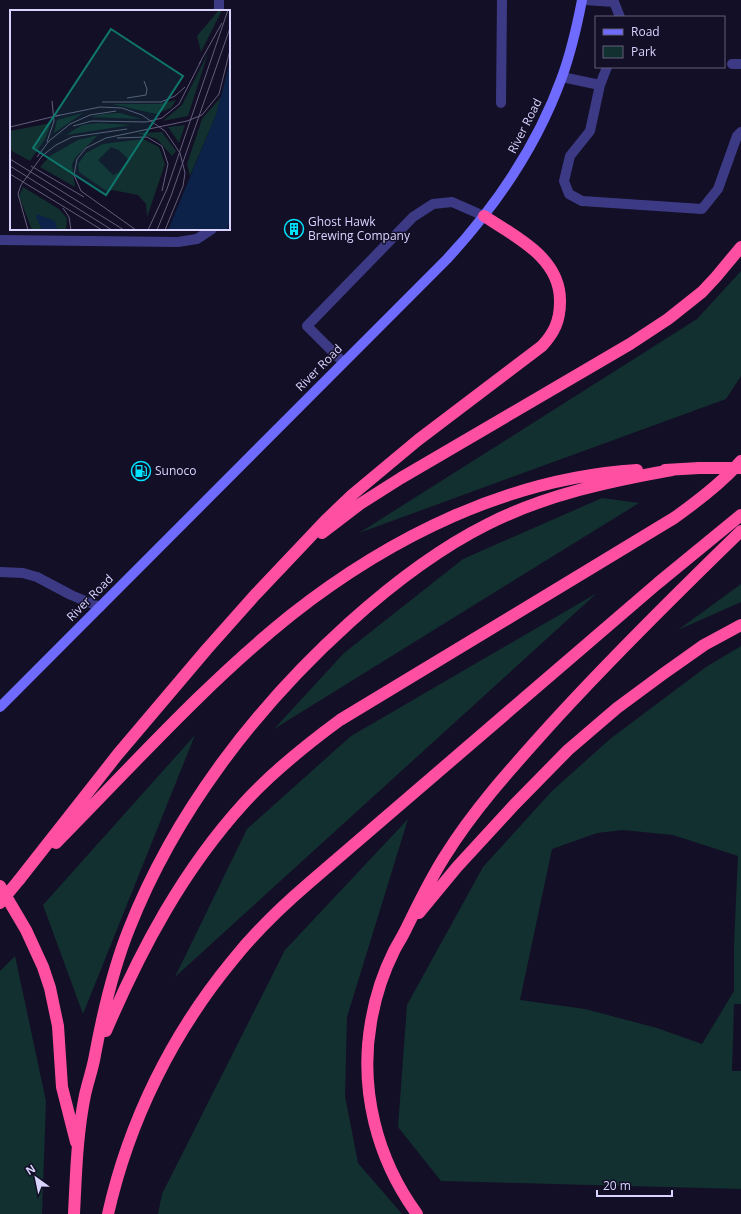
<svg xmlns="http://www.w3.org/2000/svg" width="741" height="1214" font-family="'Open Sans',sans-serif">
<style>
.green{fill:#12302f;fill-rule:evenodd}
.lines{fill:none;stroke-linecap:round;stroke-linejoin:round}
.lane{stroke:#3d3a85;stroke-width:10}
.street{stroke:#3d3a85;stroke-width:10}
.secondary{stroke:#6f6bff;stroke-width:10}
.highway{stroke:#ff4fa3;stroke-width:12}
.highway-bridge{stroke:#ff4fa3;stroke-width:12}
.labels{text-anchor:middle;stroke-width:3;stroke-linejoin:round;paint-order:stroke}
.street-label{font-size:12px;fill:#d9d4ff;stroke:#130f26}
.poi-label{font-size:12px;fill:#d9d4ff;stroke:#130f26;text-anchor:start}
.inset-road{fill:none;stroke:#625e7d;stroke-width:1}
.view{fill:#0f766e;fill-opacity:0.15;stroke:#0f766e;stroke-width:2}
.inset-edge{fill:none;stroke:#d9d4ff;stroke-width:2}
</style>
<rect width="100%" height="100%" fill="#130f26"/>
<path class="green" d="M741,271V376L726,399L359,533L697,319Z
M602,498L639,503L274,729L344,653L463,559Z
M741,584V602L678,630Z
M597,593L175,977L247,829L351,736Z
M741,646V1004H734L732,1071H741V1189L441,1181L398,1127L407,1005L483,867L552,791L610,739L706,667ZM623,830L673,835L738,856L734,945V991L702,1044L657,1028L585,1009L520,1000L552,849L597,833Z
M195,735L83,1014L43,905Z
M408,819L347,1017L345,1096L358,1163L402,1214H158L162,1194L285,950Z
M15,956L46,1101L42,1214H0V971Z"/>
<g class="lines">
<path class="lane" d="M585,0L614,2L620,17
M732,64H741
M562,77L600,85L590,131L570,156L564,181L569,194L582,201L702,209L718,189L737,136L741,132
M600,85L607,67
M343,362L307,326L413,217L433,204L452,202L484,216
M0,572L23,573L37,577L71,595L100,607"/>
<path class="street" d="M219,11V0
M501,103L502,0
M0,240L178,242L197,239L212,229"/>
<path class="secondary" d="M0,707L447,259C497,205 537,146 562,77C571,52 577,26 582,0"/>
<path class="highway" d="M665,470L699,468
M322,533L360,504L401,478L630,344L668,319L702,292L716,277L741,247
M56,843C133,765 206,683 291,615C390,537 509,478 637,470
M19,880L118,754L207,649L255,595L327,519L352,495L418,440L542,346C554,333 560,321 560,302C561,258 516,237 484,216
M0,886L26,930L43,967L50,988L58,1026L62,1087L76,1142
M419,913L457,867L514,805L568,750L617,708L663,674L704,645L741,625
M106,1031C141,949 183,870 244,803C272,772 306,745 340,720L674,518C698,501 722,483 741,461
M74,1214C76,1174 77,1134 85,1095C88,1081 93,1068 95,1055C103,1012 113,969 129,929C175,812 256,707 349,623C391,585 436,550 488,524C545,495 610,481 672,470
M108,1214C129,1121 172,1034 232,961C255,932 281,907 309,883L658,583L741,515
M417,1214C377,1159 359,1090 371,1022C375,998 383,973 394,951C397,945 401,939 404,933C417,907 429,881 445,856C473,811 508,772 543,733C606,663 673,597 741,531"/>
<path class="highway-bridge" d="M699,468H741
M0,903L19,880"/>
</g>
<defs>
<symbol id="building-ring" viewBox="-11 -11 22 22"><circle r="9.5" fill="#130f26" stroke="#00e5ff" stroke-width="1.5"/><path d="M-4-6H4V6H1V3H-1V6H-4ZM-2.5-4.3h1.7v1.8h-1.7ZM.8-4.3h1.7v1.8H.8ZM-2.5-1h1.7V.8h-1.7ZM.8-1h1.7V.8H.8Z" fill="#00e5ff"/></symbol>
<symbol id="fuel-ring" viewBox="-11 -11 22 22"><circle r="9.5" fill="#130f26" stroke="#00e5ff" stroke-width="1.5"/><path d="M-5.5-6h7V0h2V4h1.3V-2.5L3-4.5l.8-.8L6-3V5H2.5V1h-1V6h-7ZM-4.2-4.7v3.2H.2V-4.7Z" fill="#00e5ff"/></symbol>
</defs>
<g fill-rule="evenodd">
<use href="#building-ring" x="283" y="218" width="22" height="22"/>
<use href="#fuel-ring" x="130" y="460" width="22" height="22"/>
</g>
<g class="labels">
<g class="street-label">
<text transform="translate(525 126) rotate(-63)" y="4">River Road</text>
<text transform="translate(319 368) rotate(-45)" y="4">River Road</text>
<text transform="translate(90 598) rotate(-45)" y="4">River Road</text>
</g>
<g class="poi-label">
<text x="308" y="226">Ghost Hawk<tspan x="308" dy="14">Brewing Company</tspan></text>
<text x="155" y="475">Sunoco</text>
</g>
</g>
<g transform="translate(10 10)">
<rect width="220" height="220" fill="#130f26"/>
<path d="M209,0H212L191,42L187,26ZM198,43L178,106L153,111L172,95ZM211,87L206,105L180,166L177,154L192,109ZM166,90L161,98L146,104L102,94H149ZM73,103L44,123L47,110ZM110,103L131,109L81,107L93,104ZM41,113L35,129L20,151L0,140V121ZM88,113L121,115L56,125L72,115ZM175,115L169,133L158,117ZM152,122L166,141L162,146L147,129L127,123ZM88,125L65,148L62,155L65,177L30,157L40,146L68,130ZM133,129L149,137L155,154L137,207L136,194L128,185L102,180L98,182L69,162L68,154L76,143L93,134ZM101,137L109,140L118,149L109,162L103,165L88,150ZM13,177L49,199L57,208L56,220L30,216L32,220H22L9,186Z" fill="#12302f" fill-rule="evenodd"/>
<path d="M220,52V210L217,220H158L206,105ZM27,204L45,211L47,219L32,220L26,207Z" fill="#0c2248"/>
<path class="inset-road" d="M189,54L212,13M117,88L136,85L137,79L134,71M92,92H151L165,86L175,77M46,106L90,97L112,98L132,105L155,121L170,143L175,163L173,176L155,220M63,116L82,111L136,112L152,108L169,94L191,51M0,117L50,105M107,128L137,127L152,136L158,154L152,181M37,132L44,111L42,91M27,147L39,131L60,114L80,105L106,101M0,149L114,220M0,156L102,220M21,156L74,187M0,164L92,220M53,198L59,207L61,220M18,220L8,184L11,175L32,146L46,135L62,127L117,119M126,220L71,181L64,165L67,149L76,138L96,128L177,111L192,105L209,84L220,40M138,220L157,179L218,0M147,220L161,186L220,18"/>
<path class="view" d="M101,19L173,66L96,185L23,138Z"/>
<rect width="220" height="220" class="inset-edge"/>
</g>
<rect x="595" y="16" width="130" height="52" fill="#130f26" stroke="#625e7d"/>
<rect x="603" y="29" width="20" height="6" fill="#6f6bff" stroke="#625e7d"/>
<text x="631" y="36" font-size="12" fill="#d9d4ff">Road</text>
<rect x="603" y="46" width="20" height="12" fill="#12302f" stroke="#625e7d"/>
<text x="631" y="56" font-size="12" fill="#d9d4ff">Park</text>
<g transform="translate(36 1178) rotate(327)" stroke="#130f26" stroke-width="3" paint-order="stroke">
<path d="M0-3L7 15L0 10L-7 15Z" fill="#d9d4ff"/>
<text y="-6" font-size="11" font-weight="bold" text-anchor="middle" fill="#d9d4ff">N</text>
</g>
<path d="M597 1190v6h75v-6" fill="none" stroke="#d9d4ff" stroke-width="2"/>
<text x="603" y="1190" font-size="12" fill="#d9d4ff" stroke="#130f26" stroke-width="3" paint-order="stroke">20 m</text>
</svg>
